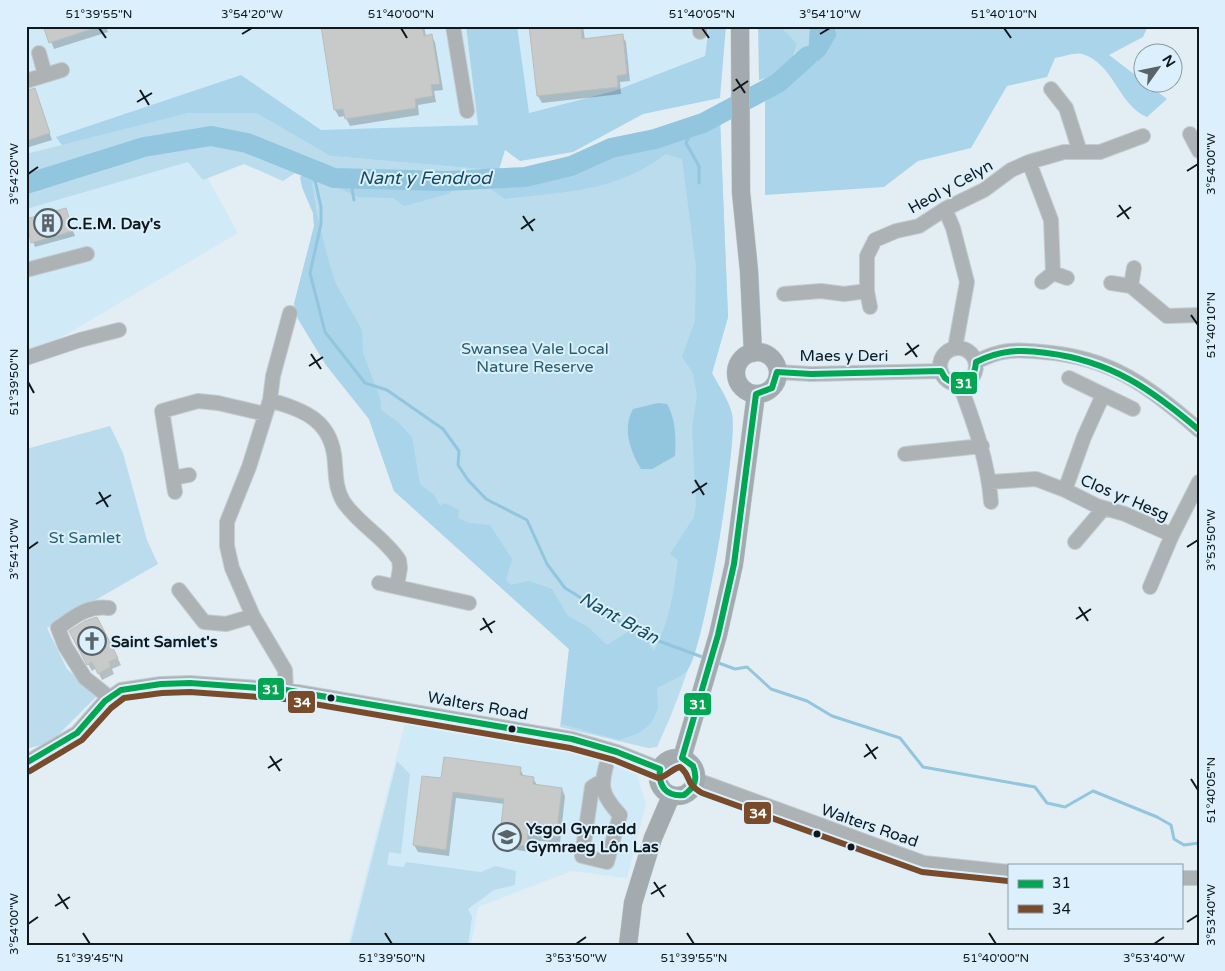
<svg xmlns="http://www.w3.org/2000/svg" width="1225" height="971" font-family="'Varela Round',sans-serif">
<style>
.built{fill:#d1eaf7}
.green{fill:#badced}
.forest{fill:#a9d4ea}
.water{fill:#92c5de}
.shadow{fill:#0003}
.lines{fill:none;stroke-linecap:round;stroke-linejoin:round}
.stream{stroke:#92c5de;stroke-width:3}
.river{stroke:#92c5de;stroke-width:20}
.building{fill:#c8cac9;stroke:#bbbdbc}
.minor-casing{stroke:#c3cbd0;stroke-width:16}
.major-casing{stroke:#c3cbd0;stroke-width:19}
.minor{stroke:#adb2b5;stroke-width:14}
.major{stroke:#a3abaf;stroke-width:18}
.bus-1-casing{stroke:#dbf0fc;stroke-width:10}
.bus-2-casing{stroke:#dbf0fc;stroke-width:10}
.bus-1{stroke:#00a651;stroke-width:6}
.bus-2{stroke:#7a4b2a;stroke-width:6}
.ticks{fill:none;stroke:#0e181d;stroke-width:2}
.bus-dot{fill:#0e181d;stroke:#dbf0fc;stroke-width:2}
.labels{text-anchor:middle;stroke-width:4;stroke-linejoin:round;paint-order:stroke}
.street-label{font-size:16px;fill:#0e181d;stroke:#dbf0fc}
.poi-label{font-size:16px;font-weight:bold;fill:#0e181d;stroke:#dbf0fc;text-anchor:start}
.park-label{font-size:16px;fill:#275c75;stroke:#dbf0fc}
.water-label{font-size:18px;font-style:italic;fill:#144c64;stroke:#dbf0fc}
.line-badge{stroke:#dbf0fc;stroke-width:2}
.badge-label{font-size:14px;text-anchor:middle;font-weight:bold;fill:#fff}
.neatline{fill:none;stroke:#0e181d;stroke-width:2}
.ticks-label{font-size:12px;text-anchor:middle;fill:#0e181d}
</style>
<rect width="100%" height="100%" fill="#e3eef4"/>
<path class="built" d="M26,26H466L478,125L321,131L241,75L166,102L238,233L40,350L26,366Z
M517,26H709L705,56L614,91L528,113Z
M406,719L567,747L636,772L646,804L627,878L572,871L478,907L471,945H348Z"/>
<path class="green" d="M780,26H810V48L790,69L778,76L794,58L797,45Z
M189,113H256L330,156L480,169L365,175L327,172L309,164L283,181L244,164L203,180L188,162L26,209V154Z
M720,119L728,317L712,373C718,385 729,401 732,414C735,432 729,468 727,486C716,576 696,665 657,747L648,748L560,727L569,649L394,491L369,419L326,365L298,319L294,304L314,227L313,213L302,187L319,175L335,180L458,183L508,182L549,175L590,163L616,150L653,142Z
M110,426L123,453L147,540L158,564L47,628L67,669L97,696L51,742L30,748L26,746V449Z
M397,761L410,774L401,854L389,852L387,865L404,867L406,862L481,872L495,866L516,871L515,885L494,890L468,909L472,917L468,945H350Z"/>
<path class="forest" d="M466,26H517L529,113L614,91L705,56L709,26H726L720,98L643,114L573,152L520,161L505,150L498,173L480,169L330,156L256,113H189L62,145L56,137L241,75L321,130L478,125Z
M758,26H780L797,44C792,68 781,75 759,80Z
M834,26H1148L1143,37L1109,55L1167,99L1147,117C1118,105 1114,63 1082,54C1075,52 1062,57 1055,58L1047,77L1007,86L971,148L918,161L884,187L765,195V98L808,65L826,54L837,35Z
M720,119L728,317L712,373C718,385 729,400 732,414C738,442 704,653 687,671C679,678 666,683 657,688L658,709L651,723L639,733L619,740L561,724L569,649L394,491L369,419L326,365L298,319L294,304L314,226L313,213L302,187L300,177L309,171L335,180L448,183L454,189L448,194L404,206L393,198L358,197L320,180L312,183L317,214L328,259L336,284L362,330L363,353L380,398L381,410L398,422L412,437L420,484L434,495L440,506L445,503L459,510L458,518L469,523L490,525L512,559L506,580L511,585L529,581L552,589L568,616L588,627L607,645L637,626L654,651C669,623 674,592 678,560L670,554L694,517L696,505L692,428L697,395L693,373L682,357L695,321L696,266L682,159L666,154C614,193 566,191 505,199L491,189L490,182L549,175L590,163L616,150L653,142Z"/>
<path class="water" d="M810,26H834L837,35L826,54L818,61L808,56Z
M658,403L667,404C676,419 676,439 675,456L652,469H641C630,450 622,429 633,409Z"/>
<path class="shadow" d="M45,26H106L108,32L54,49Z
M322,26H424L426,36H431L435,42L443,90L434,91L436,102L418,105L419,115L350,126L345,116L339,117L335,110Z
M531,26H583L585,40L622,36L626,42L630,81L620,82L621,94L542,103L538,96Z
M34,89L52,140L26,148V92Z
M65,209L75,236L35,247L26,221Z
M101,625L121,665L112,669L114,674L102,680L96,668L92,671L70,632Z
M520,768L524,777L533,778L537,785L562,789L565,796L560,843L531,840L530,852L504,848L500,842L505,804L456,798L449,856L418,852L414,845L442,780Z"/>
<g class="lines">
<path class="stream" d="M693,126L686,143L699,166V183
M638,141V134
M309,168L314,176L321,207V224L310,273L325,332L365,383L387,390L443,429L459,451L458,465L468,480L486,499L527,520L547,564L565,588L640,634L705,658
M350,178L354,200
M716,662L735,669L747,667L771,689L807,701L832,716L900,738L923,767L1035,787L1047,803L1065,807L1093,791L1157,817L1171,825L1174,839L1184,845L1199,843"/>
<path class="river" d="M26,184L144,147L211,136L247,143L334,178L444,181L525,177L571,166L611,148L655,139L703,123L778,83L808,56"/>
</g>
<path class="building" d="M43,26H95V28L49,43Z
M321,26H422L424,36L432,34L440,84L431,85L433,96L415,99L416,108L345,119L343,109L334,110Z
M529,26H581L582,39L623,34L627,74L617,76L618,87L537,96Z
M35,88L50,133L26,141V91Z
M66,208L73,231L31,243L26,219Z
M97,617L118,658L109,662L111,667L98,674L92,662L87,665L69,631L85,621Z
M444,757L521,767L520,775L534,777L533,784L562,788L556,837L528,833L527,846L499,842L504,799L453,792L446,850L413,845L422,776L441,778Z"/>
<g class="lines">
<defs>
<path id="minor" d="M453,26L467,111
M700,32V26
M39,53L45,75
M26,81L62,70
M1051,89L1066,108L1080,152
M1190,134L1199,151
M1029,162L1051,220L1053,273L1067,278
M945,209L953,228L967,282L955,348
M26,270L87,254
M1042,282L1053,273
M1111,283L1131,286L1167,316L1199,315
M1131,286L1134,268
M784,294L821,291L844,294L867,291
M870,307L867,291V256L875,240L896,231L919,226L945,209L984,190L1011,170L1029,162L1064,152H1100L1143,136
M940 366a18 18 0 1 1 36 0a18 18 0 1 1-36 0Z
M26,358L80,340L119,330
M976,362C1000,349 1017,349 1043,352C1111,357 1150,387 1199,430
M777,372L811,374L941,371
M1069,378L1133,409
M960,385C974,423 988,461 991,502
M270,400C305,411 333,420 335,464C336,477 336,489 343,501C358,524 384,537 399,560L400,568L397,586
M905,454L982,446
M173,478L189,475
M990,482L1036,479L1065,490L1097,506L1125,514L1172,535L1150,587
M1065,490L1084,437L1103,395
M175,492L162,411L198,401L218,403L265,414
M1172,535L1199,482
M1075,542L1104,508
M379,583L469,603
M179,590L204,622L226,624L253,616
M109,608C88,605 74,617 58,628L65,646L85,678L110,698
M286,690L285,670L253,616L232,568L227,546V522L249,467L270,400L273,376L290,313
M26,763L77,733L105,701L121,690L161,684L190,683L286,690L572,739L617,752L660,769
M697,780L924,863L1009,872
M602,781L592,787L582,856L607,862L620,815C596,789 602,783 610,751
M1181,878H1199"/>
<path id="major" d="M740,26L741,192L749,271L753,353
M736 373a21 21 0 1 1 42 0a21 21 0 1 1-42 0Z
M658 777a19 19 0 1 1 38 0a19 19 0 1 1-38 0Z
M682,758L718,635L734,564L756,394
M628,945L633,903L653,838L671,796"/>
</defs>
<use href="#minor" class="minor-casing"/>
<use href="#major" class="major-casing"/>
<use href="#minor" class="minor"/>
<use href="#major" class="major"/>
<defs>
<path id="bus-1" d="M26,763L77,733L105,701L121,690L161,684L190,683L286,690L572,739L617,752L660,769C658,786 666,797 684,795C695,787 698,779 693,766L682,758L718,635L734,564L756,394L772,388L777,372L811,374L941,371L945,378L956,385C970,384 975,375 976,362C1000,350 1021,349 1047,353C1111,361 1151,389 1199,430"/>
<path id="bus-2" d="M30,771L82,740L111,708L124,698L162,693L190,692L285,699L570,748L614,760L658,778C667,777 671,769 680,767C692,776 684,783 702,793L922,872L1008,881"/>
</defs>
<use href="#bus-1" class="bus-1-casing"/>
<use href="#bus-2" class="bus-2-casing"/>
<use href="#bus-1" class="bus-1"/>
<use href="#bus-2" class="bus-2"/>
</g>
<path class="ticks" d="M99,28L106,38M401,28L407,38M702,28L709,38M1004,28L1011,38M242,34L252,28M820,34L830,28M736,79L745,93M140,90L149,105M733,91L748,81M137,102L152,93M1187,171L1198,164M28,174L38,167M1119,205L1129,219M523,216L533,231M1117,217L1131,207M521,229L535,219M1191,315L1198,325M907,343L917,357M311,354L321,369M905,355L919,345M309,366L323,357M28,382L34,393M695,480L704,495M99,492L108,507M692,493L707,483M96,504L111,495M1187,547L1198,540M28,549L38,542M1079,607L1088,621M483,618L492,633M1076,619L1091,609M480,630L495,621M866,744L876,759M270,756L280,771M864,757L878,747M268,768L282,759M1191,779L1198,790M654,882L664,897M58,894L68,909M651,894L666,885M55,906L70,897M1187,922L1198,915M28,924L38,917M83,933L90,944M385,933L392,944M687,933L694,944M989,933L996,944M576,944L586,937M1154,944L1164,937"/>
<defs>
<symbol id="building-ring" viewBox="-11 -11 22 22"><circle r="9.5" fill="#dbf0fc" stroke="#596368" stroke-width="1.5"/><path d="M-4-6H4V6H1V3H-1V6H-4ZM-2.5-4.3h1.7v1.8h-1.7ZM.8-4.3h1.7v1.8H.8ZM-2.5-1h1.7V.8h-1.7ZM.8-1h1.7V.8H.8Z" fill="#596368"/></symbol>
<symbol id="church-ring" viewBox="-11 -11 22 22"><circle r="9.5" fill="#dbf0fc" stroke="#596368" stroke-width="1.5"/><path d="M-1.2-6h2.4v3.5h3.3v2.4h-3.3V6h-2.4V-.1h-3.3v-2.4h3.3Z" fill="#596368"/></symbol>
<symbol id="school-ring" viewBox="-11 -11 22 22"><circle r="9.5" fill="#dbf0fc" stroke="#596368" stroke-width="1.5"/><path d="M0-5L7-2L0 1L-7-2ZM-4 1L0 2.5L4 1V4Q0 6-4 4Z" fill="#596368"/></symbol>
</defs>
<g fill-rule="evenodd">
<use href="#building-ring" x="32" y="207" width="32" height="32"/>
<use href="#church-ring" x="76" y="625" width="32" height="32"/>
<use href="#school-ring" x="491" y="821" width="32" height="32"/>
</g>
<g class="bus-dot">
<circle cx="331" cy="698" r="4.5"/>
<circle cx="512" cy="729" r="4.5"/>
<circle cx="817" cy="834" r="4.5"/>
<circle cx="851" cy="847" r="4.5"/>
</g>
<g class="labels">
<g class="street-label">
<text transform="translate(950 186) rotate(-29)" y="6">Heol y Celyn</text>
<text x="844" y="361">Maes y Deri</text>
<text transform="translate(1125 497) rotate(23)" y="6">Clos yr Hesg</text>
<text transform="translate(478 705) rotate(10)" y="6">Walters Road</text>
<text transform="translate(870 825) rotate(19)" y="6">Walters Road</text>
</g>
<g class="poi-label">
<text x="67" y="229">C.E.M. Day's</text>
<text x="111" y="647">Saint Samlet's</text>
<text x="526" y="834">Ysgol Gynradd<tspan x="526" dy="18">Gymraeg Lôn Las</tspan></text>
</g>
<g class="park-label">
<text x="535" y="354">Swansea Vale Local<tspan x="535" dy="18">Nature Reserve</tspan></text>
<text x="85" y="543">St Samlet</text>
</g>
<g class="water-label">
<text x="425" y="184">Nant y Fendrod</text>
<text transform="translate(619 618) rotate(29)" y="6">Nant Brân</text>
</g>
</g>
<g class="line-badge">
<rect x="950" y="371" width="28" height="24" rx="5" fill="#00a651"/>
<rect x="257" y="677" width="28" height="24" rx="5" fill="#00a651"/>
<rect x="287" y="690" width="29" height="24" rx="5" fill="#7a4b2a"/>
<rect x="683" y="692" width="29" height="24" rx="5" fill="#00a651"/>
<rect x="743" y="801" width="29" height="24" rx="5" fill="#7a4b2a"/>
</g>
<g class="badge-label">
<text x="964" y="388">31</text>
<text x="271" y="694">31</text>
<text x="302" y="707">34</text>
<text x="698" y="709">31</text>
<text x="758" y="818">34</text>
</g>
<rect width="1225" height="971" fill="none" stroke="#dbf0fc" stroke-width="55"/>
<rect x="1008" y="864" width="175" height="65" fill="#dbf0fc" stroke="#899aa3"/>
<rect x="1018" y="880" width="25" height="8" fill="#00a651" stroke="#899aa3"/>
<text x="1052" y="888" font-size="15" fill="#0e181d">31</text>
<rect x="1018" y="905" width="25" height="8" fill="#7a4b2a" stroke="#899aa3"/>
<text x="1052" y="914" font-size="15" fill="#0e181d">34</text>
<g transform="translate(1158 68) rotate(57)"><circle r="24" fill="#dbf0fc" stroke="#899aa3"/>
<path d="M0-4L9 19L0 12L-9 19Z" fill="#596368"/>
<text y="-8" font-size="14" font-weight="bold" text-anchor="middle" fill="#0e181d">N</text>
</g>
<rect x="28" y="28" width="1170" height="916" class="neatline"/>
<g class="ticks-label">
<text x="99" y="18">51°39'55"N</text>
<text x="252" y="18">3°54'20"W</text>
<text x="401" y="18">51°40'00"N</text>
<text x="702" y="18">51°40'05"N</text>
<text x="830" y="18">3°54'10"W</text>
<text x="1004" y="18">51°40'10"N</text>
<text transform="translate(1211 164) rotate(-90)" y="4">3°54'00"W</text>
<text transform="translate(14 174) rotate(-90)" y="4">3°54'20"W</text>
<text transform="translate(1211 325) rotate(-90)" y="4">51°40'10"N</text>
<text transform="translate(14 382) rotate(-90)" y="4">51°39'50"N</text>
<text transform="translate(1211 540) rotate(-90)" y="4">3°53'50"W</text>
<text transform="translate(14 549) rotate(-90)" y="4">3°54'10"W</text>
<text transform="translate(1211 790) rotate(-90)" y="4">51°40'05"N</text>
<text transform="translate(1211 915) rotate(-90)" y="4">3°53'40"W</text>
<text transform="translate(14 924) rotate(-90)" y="4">3°54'00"W</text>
<text x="90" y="962">51°39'45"N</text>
<text x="392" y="962">51°39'50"N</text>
<text x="576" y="962">3°53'50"W</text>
<text x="694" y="962">51°39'55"N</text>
<text x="996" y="962">51°40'00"N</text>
<text x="1154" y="962">3°53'40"W</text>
</g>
</svg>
